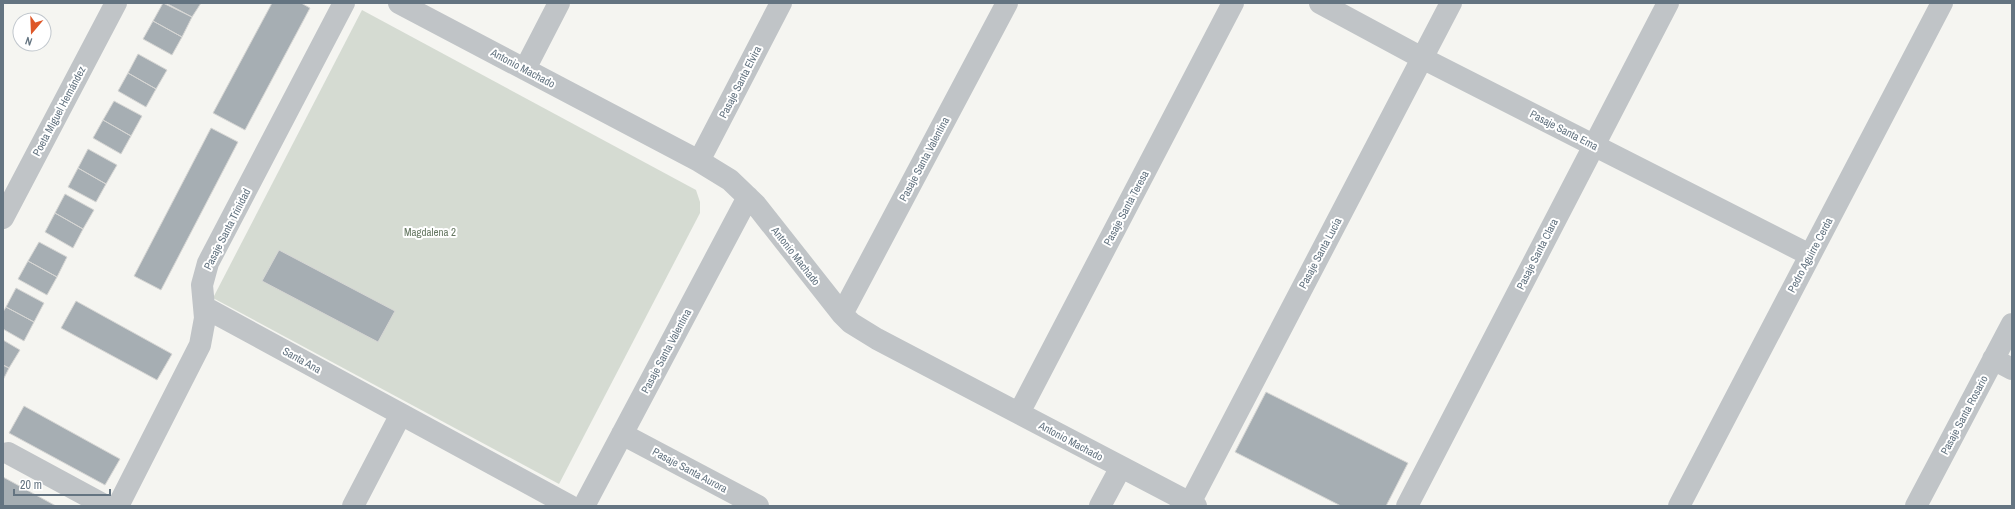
<svg xmlns="http://www.w3.org/2000/svg" width="2015" height="509" font-family="'Archivo Narrow',sans-serif">
<style>
.green{fill:#d5dbd2}
.building{fill:#a6aeb3;stroke:#d6d6d4}
.lines{fill:none;stroke-linecap:round;stroke-linejoin:round}
.minor{stroke:#c0c4c7;stroke-width:22}
.labels{text-anchor:middle;stroke-width:4;stroke-linejoin:round;paint-order:stroke}
.street-label{font-size:11px;fill:#647481;stroke:#fff}
.park-label{font-size:11px;fill:#677963;stroke:#fff}
</style>
<rect width="100%" height="100%" fill="#f5f5f1"/>
<path class="green" d="M362,10L696,190L700,202V213L559,484L213,298Z"/>
<path class="building" d="M163,3L192,17L182,37L153,21Z
M166,3H201L192,17Z
M272,3H301L310,8L245,130L213,113Z
M153,21L182,37L172,55L143,39Z
M138,54L167,70L156,89L128,73Z
M128,73L156,89L146,107L118,91Z
M114,101L142,116L131,136L103,120Z
M103,120L131,136L121,154L93,138Z
M211,128L238,142L161,290L134,276Z
M88,149L117,165L106,184L78,168Z
M78,168L106,184L96,202L68,187Z
M65,194L94,210L83,229L55,213Z
M55,213L83,229L73,248L45,232Z
M39,242L67,257L57,277L28,261Z
M279,250L395,311L378,342L262,281Z
M28,261L57,277L47,295L18,279Z
M16,288L44,303L34,322L6,307Z
M76,301L172,354L157,380L61,328Z
M6,307L34,322L24,341L3,329V312Z
M3,340L20,350L9,368L3,365Z
M3,365L9,368L3,380Z
M1266,392L1408,463L1386,506H1341L1235,452Z
M24,406L120,459L105,485L9,433Z
M3,477L56,506H3Z"/>
<g class="lines">
<path class="minor" d="M399,3L699,161L730,180L756,205L842,314L851,323L877,339L1196,506
M1320,3L1422,58L1810,255
M525,69L559,3
M699,161L781,3
M3,218L116,3
M204,307L570,506
M842,314L1007,3
M1993,359L2012,369
M1019,413L1233,3
M622,434L758,506
M8,453L106,506
M1190,503L1451,3
M118,506L200,345L205,318L202,285L208,263L344,3
M353,506L401,414
M584,506L748,197
M1100,506L1121,467
M1407,506L1668,3
M1679,506L1942,3
M1916,506L2012,324"/>
</g>
<g class="labels">
<g class="street-label">
<text transform="translate(523 68) rotate(28)" y="4">Antonio Machado</text>
<text transform="translate(740 82) rotate(-63)" y="4">Pasaje Santa Elvira</text>
<text transform="translate(59 111) rotate(-62)" y="4">Poeta Miguel Hernández</text>
<text transform="translate(1564 130) rotate(27)" y="4">Pasaje Santa Ema</text>
<text transform="translate(924 159) rotate(-62)" y="4">Pasaje Santa Valentina</text>
<text transform="translate(1126 208) rotate(-62)" y="4">Pasaje Santa Teresa</text>
<text transform="translate(227 229) rotate(-63)" y="4">Pasaje Santa Trinidad</text>
<text transform="translate(1320 253) rotate(-62)" y="4">Pasaje Santa Lucía</text>
<text transform="translate(1537 254) rotate(-63)" y="4">Pasaje Santa Clara</text>
<text transform="translate(1810 255) rotate(-62)" y="4">Pedro Aguirre Cerda</text>
<text transform="translate(796 256) rotate(52)" y="4">Antonio Machado</text>
<text transform="translate(666 351) rotate(-62)" y="4">Pasaje Santa Valentina</text>
<text transform="translate(302 360) rotate(29)" y="4">Santa Ana</text>
<text transform="translate(1964 415) rotate(-62)" y="4">Pasaje Santa Rosario</text>
<text transform="translate(1071 441) rotate(28)" y="4">Antonio Machado</text>
<text transform="translate(690 470) rotate(28)" y="4">Pasaje Santa Aurora</text>
</g>
<g class="park-label">
<text x="430" y="236">Magdalena 2</text>
</g>
</g>
<rect width="2015" height="509" fill="none" stroke="#647481" stroke-width="8"/>
<g transform="translate(32 32) rotate(199)"><circle r="19" fill="#ffffff" stroke="#c1c7cd"/>
<path d="M0-3L7 15L0 10L-7 15Z" fill="#de5728"/>
<text y="-6" font-size="11" font-weight="bold" text-anchor="middle" fill="#647481">N</text>
</g>
<path d="M14 489v6h96v-6" fill="none" stroke="#647481" stroke-width="2"/>
<text x="20" y="489" font-size="12" fill="#647481" stroke="#ffffff" stroke-width="3" paint-order="stroke">20 m</text>
</svg>
